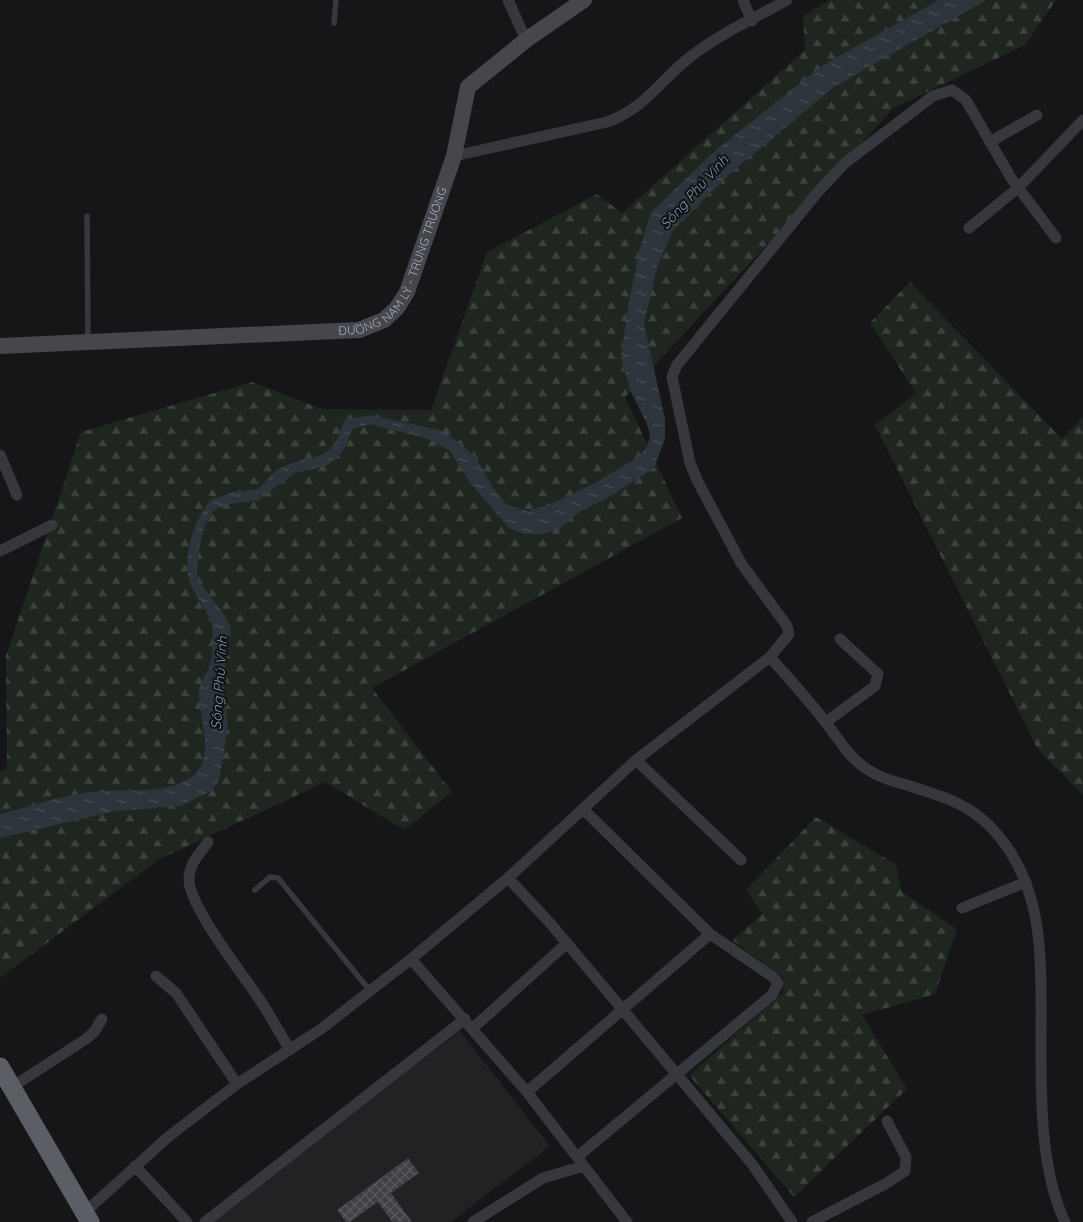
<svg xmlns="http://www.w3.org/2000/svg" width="1083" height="1222" font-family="Quicksand,sans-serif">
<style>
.built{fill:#222225}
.forest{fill:url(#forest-firs)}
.water{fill:url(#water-ripples)}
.building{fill:url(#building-cross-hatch);stroke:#303034}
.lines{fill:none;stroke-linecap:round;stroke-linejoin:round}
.service{stroke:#37383d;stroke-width:5.5}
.minor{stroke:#37383d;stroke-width:11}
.secondary{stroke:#45474d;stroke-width:16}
.trunk{stroke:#5b5e65;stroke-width:19}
.labels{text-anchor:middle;stroke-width:4;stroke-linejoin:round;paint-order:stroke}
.street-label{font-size:12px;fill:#a8adb8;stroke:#111113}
.water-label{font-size:14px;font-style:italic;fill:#7f9bb3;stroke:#111113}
</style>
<defs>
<pattern id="forest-firs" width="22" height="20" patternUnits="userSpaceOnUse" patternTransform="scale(1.25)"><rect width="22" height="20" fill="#1e261f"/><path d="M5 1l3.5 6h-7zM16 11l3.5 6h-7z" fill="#3c433d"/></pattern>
<pattern id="water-ripples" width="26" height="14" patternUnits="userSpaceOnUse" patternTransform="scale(1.25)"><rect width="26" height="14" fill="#2c353c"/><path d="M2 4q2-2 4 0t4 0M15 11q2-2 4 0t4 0" fill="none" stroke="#485056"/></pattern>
<pattern id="building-cross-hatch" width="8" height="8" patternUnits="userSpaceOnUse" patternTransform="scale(1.25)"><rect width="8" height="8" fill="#404145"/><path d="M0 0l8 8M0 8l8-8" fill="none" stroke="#595a5e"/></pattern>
</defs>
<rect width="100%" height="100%" fill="#161618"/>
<path class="built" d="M460,1031L550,1146L451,1222H210Z"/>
<path class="forest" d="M829,0H1056L1025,45L894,108L625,397L682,518L372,688L452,792L404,830L325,782L158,860L0,978V772L7,768L6,656L81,432L252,382L322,409L431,410L487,252L597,194L622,213L805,50L803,16Z
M910,282L1062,439L1083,417V795L1037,748L875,425L916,393L870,323Z
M816,817L895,864L902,892L957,929L935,994L862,1015L907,1089L794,1197L689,1075L783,993L784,978L732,940L762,914L746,890Z"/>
<path class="water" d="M939,0H986L834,87L733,171L673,230L657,267L644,324L665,419V439L654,468L614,494L578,513L559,529L542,534H524L509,528L471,484L450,451L428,439L370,424L352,429L345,447L337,458L326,466L295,473L257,501L227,504L213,511L204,527L199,549L197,573L201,584L225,616L231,628L224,672V695L228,726L219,781L211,791L180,806L115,811L0,838V814C30,807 61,795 92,792C122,788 158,795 185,781C219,763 200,724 199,695C198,684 206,677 209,667C214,655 213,639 212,626C210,614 198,600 193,589C179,562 193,523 210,500L233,492L258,489C266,482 271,473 281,468C315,451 331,467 344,420L369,415L444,431L475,456L494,489L506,504L528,511L553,503L595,483L638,457L647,447L650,435L647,424L631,392L621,358L627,312L639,252L651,212L717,149L823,65Z"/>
<path class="building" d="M408,1158L419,1173L391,1193L412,1222H392L378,1202L350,1222H346L337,1210Z"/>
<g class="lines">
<path class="service" d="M334,23L336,0
M87,216L88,340
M255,890L270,877L278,878L371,992"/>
<path class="minor" d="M508,0L526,40
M743,0L752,21
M990,142L1037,115
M454,156L607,122C648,107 661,78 694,54C721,33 757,17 787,0
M969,228L1018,188L1083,120
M0,455L17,495
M0,551L52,525
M770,657C789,679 809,700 826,723C839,739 848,756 865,768C878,777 892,781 907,785C953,800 980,807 1009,850C1038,894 1041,945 1041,995C1042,1065 1035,1159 1065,1222
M826,722L875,686L878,674L840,639
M636,760L741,860
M208,842C200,853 189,864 189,879C188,905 244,976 260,1000C270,1016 280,1033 290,1050
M508,878L550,923L752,1164L792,1222
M962,908L1026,882
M411,959L527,1092L627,1222
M156,976L176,993L237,1084
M473,1028L566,944
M12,1087L86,1039L94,1032L102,1019
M527,1092L710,934
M577,1157L772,995L778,983L773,977L710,934L583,809
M135,1166L187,1222
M84,1213L168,1137L237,1084L321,1029L411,959L508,878L636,760L770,657L789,634L787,626L741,563L698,482L690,463L672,377L677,365L817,193L845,163L933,96L952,90L966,100L1011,178L1056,238
M205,1222L465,1019
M473,1222L543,1178L584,1166
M812,1222L887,1183L905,1171L906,1157L887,1121"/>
<path class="secondary" id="s1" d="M0,346L359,330L384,320L397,308L407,292L454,156L468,87L526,40L584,0"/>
<path class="trunk" d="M0,1067L90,1222"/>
</g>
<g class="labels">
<g class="street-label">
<text dy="4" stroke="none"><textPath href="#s1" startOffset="436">ĐƯỜNG NAM LÝ - TRUNG TRƯƠNG</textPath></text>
</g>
<g class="water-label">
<text transform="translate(694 192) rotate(-48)" y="5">Sông Phú Vinh</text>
<text transform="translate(219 683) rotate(-86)" y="5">Sông Phú Vinh</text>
</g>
</g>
</svg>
